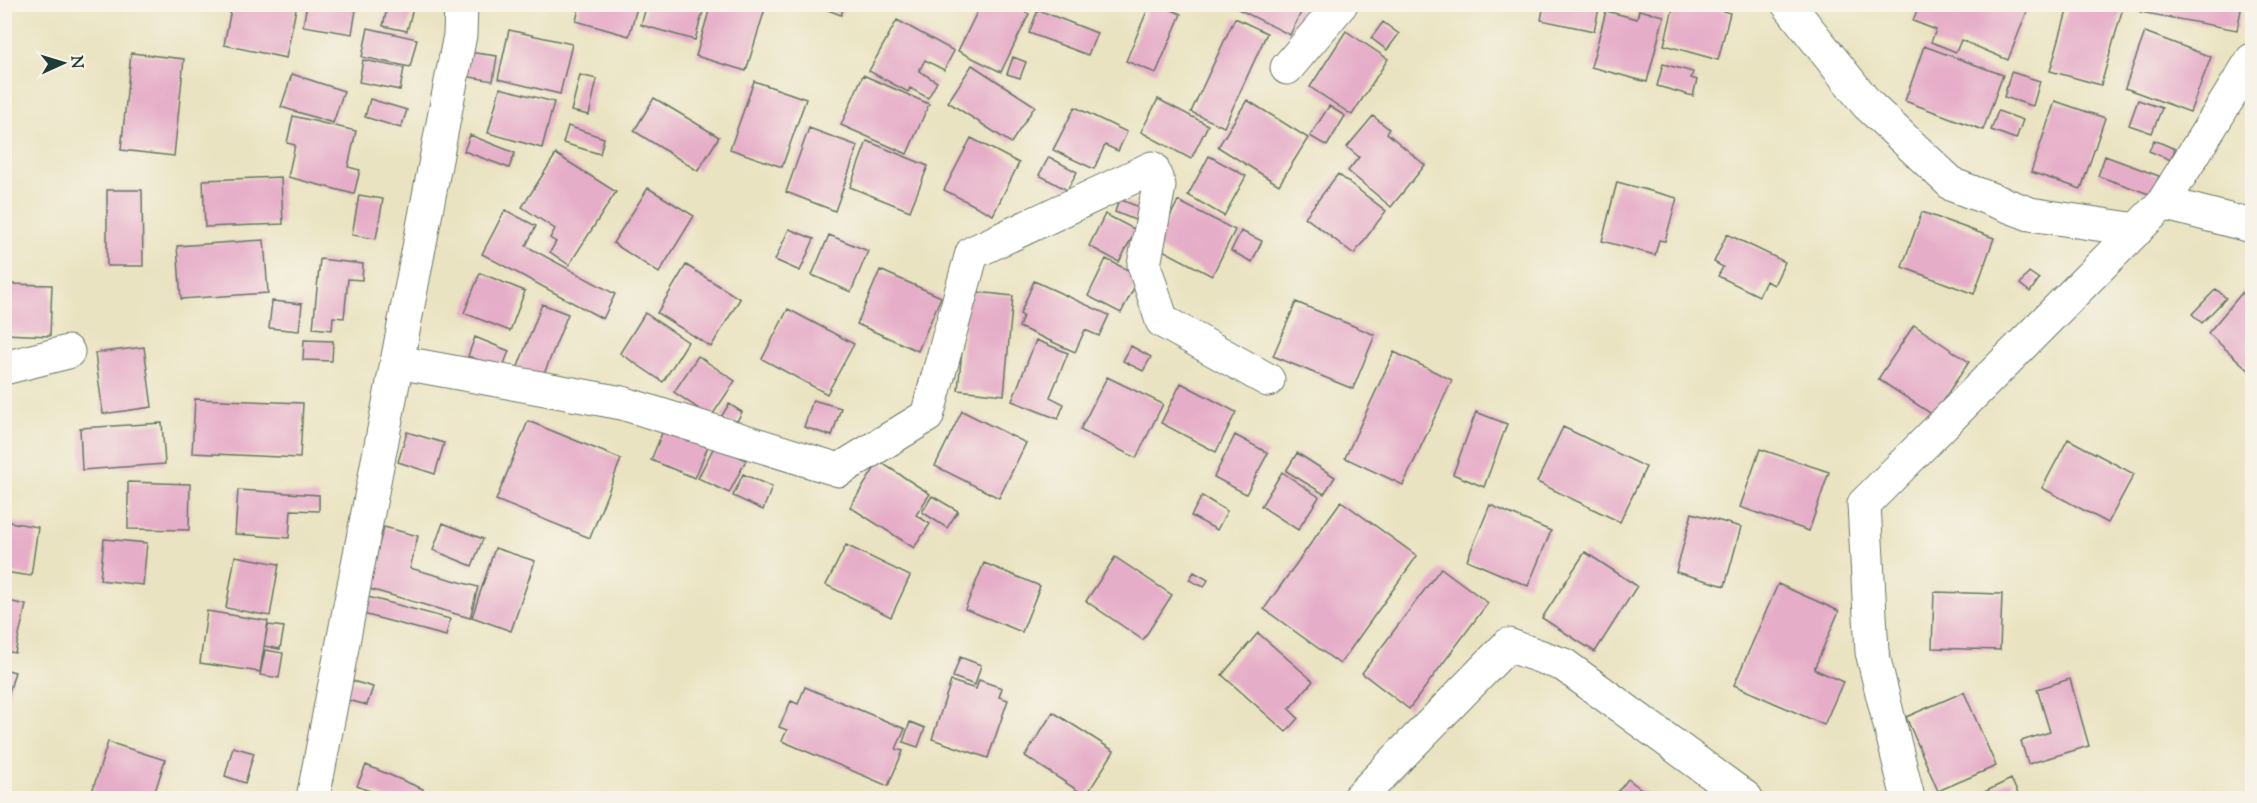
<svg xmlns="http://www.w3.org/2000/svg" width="2257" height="803" font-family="'Sorts Mill Goudy',serif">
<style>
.building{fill:#e6adc8}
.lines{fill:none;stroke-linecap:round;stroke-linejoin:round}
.minor-casing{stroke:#667765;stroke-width:35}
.minor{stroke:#fff;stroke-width:33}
</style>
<rect width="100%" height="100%" fill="#f7f3e8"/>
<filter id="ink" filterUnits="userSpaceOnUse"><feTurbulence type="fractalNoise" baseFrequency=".0167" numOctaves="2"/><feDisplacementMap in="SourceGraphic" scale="12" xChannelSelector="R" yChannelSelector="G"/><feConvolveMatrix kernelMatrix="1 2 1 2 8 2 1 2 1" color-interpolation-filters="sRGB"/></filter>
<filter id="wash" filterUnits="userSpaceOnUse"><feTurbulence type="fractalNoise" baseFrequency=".008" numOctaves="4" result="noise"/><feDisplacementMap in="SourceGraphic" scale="24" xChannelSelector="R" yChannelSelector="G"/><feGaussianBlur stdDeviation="1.35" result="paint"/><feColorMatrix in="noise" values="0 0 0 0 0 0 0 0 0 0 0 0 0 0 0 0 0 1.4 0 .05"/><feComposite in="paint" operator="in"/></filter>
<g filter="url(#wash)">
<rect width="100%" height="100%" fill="#eae3c1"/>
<g id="blocks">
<path class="building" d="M232,4H297L286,58L224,45Z
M307,4H357L352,34L303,26Z
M388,4H414L407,31L383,26Z
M580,4H638L629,36L576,21Z
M647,4H705L695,40L641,25Z
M711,4H750L765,9L746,71L696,56Z
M812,4H845L841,15Z
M981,4H1010L1029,14L1001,72L958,51Z
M1150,4H1158L1181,14L1156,73L1126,61Z
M1228,4H1305L1290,35Z
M1544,4H1600L1594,31L1541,20Z
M1674,4H1700L1730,13L1718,60L1664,45Z
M1919,4H2030L2008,60L1961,40L1956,52L1931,42L1936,30L1913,21Z
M2069,4H2124L2101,85L2050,71Z
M2142,4H2240L2242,5L2237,30L2140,12Z
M1038,10L1097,33L1088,55L1029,33Z
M1639,10L1664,16L1647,82L1591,67L1606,11L1637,19Z
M1235,18L1267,33L1224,127L1191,112Z
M897,20L954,51L944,70L925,60L919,71L937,82L928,98L910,88L908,92L869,71Z
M1383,22L1399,34L1387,50L1371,38Z
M368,28L417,39L410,67L362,57Z
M509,30L572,44L560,94L498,79Z
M1346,31L1388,59L1352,115L1310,87Z
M2145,32L2211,57L2190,112L2125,88Z
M1924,46L2003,75L1983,130L1905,101Z
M468,52L497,56L493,81L464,76Z
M131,53L184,59L174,156L121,150Z
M1013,57L1026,62L1020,78L1007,74Z
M363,60L404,68L400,90L359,82Z
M1663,64L1693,72L1691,78L1697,80L1693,96L1657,86Z
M972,65L1035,106L1011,143L948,102Z
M2011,72L2040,81L2033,106L2004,97Z
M292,74L344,91L333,123L281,107Z
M580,75L597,79L589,115L571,111Z
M863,75L929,104L907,154L841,125Z
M754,81L806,99L782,167L730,149Z
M500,88L554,102L542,148L488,133Z
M654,98L719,137L698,171L634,131Z
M370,99L407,110L401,128L365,117Z
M1158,99L1208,125L1191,159L1141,132Z
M1247,100L1308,138L1279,185L1218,147Z
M2138,100L2162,108L2152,133L2129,125Z
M2055,101L2105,118L2081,189L2031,172Z
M1329,106L1345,116L1327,146L1310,136Z
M1075,107L1127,132L1118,151L1105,145L1094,169L1053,150Z
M1998,111L2023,120L2016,139L1991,130Z
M293,116L356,131L348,167L360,170L354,194L288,177L295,145L287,143Z
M1373,116L1389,129L1387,133L1425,165L1391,207L1348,171L1359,157L1347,147Z
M568,126L604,138L600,154L563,143Z
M809,128L858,146L835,211L786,192Z
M470,135L515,153L509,168L464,151Z
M971,138L1019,163L993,215L944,190Z
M2154,140L2175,149L2171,160L2149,151Z
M867,141L928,166L910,211L850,187Z
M556,154L616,192L569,265L550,252L556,242L550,238L555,229L522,207Z
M1209,156L1246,176L1224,216L1188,195Z
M2105,156L2159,176L2152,195L2098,176Z
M1049,157L1077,172L1067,190L1039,175Z
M1338,174L1386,211L1354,254L1305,217Z
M281,177L283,224L205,227L203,180Z
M1617,182L1677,198L1665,241L1659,240L1655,255L1602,241Z
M648,188L694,216L659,273L613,243Z
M107,190H142L143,266H107Z
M359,195L383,199L376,239L352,235Z
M1119,199L1144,209L1140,222L1115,212Z
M1178,201L1235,230L1212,276L1155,246Z
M505,210L536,226L526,246L615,294L603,319L482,254Z
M1922,212L1994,238L1974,294L1902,267Z
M1105,214L1136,230L1119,262L1089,246Z
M789,229L814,239L800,271L775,260Z
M1241,231L1262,241L1252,262L1231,251Z
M1727,234L1785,262L1774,285L1766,281L1759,296L1718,276L1723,267L1714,262Z
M829,235L868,251L851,292L812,275Z
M264,240L268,293L181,299L177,246Z
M320,259L363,264L362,280L348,279L344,318L333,317L332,330L313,328Z
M1106,259L1140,276L1121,313L1088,296Z
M686,265L740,299L711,347L657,313Z
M880,270L941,297L918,351L857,324Z
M2029,272L2039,279L2030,292L2020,284Z
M480,273L525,291L510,331L464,313Z
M1034,281L1109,315L1099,336L1085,330L1075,352L1019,327L1023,316L1020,314Z
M2252,281V373L2208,333Z
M4,284L52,285L50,336L4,334Z
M2216,289L2226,298L2202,323L2192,314Z
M968,291L1013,296L1004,395L958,390Z
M272,301L302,304L299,331L269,328Z
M1296,302L1375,335L1353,389L1273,356Z
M542,304L568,314L542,379L517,369Z
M788,309L854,344L827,394L762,359Z
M645,313L688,342L663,382L620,353Z
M1914,325L1969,362L1933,415L1878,379Z
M475,337L509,351L502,369L468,356Z
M304,340L333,341L332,361L303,360Z
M1036,340L1068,353L1050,397L1064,404L1058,419L1012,401Z
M1131,346L1151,357L1143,371L1123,361Z
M144,347L152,407L103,414L95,353Z
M1394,352L1452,380L1403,485L1345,458Z
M698,356L735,381L711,417L674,392Z
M1107,377L1163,404L1136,458L1080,430Z
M1181,383L1236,412L1216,452L1161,423Z
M195,399L303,403L300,458L192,453Z
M813,400L841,408L832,436L804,427Z
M729,404L742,412L735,425L721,417Z
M962,411L1026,443L999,498L935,466Z
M1476,412L1507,424L1484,487L1453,474Z
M528,421L621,459L590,538L496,500Z
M162,423L165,464L82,470L80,428Z
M665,426L709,444L695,478L651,460Z
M1563,427L1646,467L1620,522L1537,482Z
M407,432L444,443L435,474L398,462Z
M1235,435L1268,453L1246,494L1214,477Z
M2068,439L2134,474L2108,523L2042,488Z
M715,445L746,460L729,493L698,478Z
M1760,449L1829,472L1809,531L1740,507Z
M1297,453L1335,477L1324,494L1286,471Z
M879,461L930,494L916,515L930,524L914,548L850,507Z
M1282,472L1319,497L1298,530L1261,506Z
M743,474L772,487L763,510L733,496Z
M128,482L190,484L189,530L128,529Z
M238,490L319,495V511L291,510L289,538L235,534Z
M932,496L958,511L947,528L922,512Z
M1202,496L1227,511L1217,530L1191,516Z
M1341,501L1417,556L1340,664L1264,609Z
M1490,505L1551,531L1528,586L1467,560Z
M1692,513L1741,527L1725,586L1676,572Z
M4,521L38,527L31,576L4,572Z
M443,523L483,539L472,566L433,550Z
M384,527L418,536L410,568L478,587L470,618L366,588Z
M104,539L147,543L143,585L100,580Z
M846,545L910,576L891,617L826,585Z
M495,548L535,561L511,631L472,617Z
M1585,552L1637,586L1595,652L1542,618Z
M235,556L279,564L270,616L226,608Z
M1115,557L1172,595L1143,640L1086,601Z
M984,563L1040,586L1022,632L965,609Z
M1441,568L1488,603L1409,709L1362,673Z
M1194,572L1208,580L1204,587L1189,580Z
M1778,584L1839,611L1814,669L1843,682L1824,725L1734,685Z
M1934,592L2002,594L2000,650L1932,648Z
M368,597L450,619L446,636L363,614Z
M4,600L26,605L15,653L4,651Z
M207,611L268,621L260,672L200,663Z
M268,625L284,627L280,649L264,646Z
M1258,633L1313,681L1289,709L1298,718L1286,732L1222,675Z
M265,650L283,653L279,678L260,675Z
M960,657L981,665L975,685L953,677Z
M4,669L15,672L5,706H4Z
M2070,679L2089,746L2028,764L2021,741L2050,732L2037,689Z
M349,680L373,687L367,705L344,699Z
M979,680L1002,688L999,697L1008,700L988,758L932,739L951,681L976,689Z
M805,687L905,729L896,749L903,751L888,786L782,741L787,730L779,727L791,701L798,704Z
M1964,692L1996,766L1938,791L1906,717Z
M1053,712L1114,751L1086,796L1025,756Z
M910,722L925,728L918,747L903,742Z
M108,742L165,760L153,798H90Z
M233,747L254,753L245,783L225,776Z
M366,765L423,789L420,798H387L357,786Z
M1628,779L1653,798H1613Z
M2011,779L2020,798H1972Z"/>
</g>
</g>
<g filter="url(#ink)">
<use href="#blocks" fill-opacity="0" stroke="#667765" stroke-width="1.5"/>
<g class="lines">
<defs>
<path id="minor" d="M1788,4L1867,104L1953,185L2030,214L2137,230
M1287,68L1341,4
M2163,203L2252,226
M398,362L622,403L839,470L927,416L972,253L1152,168L1159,186L1144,265L1162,321L1268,380
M4,368L68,352
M313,798L460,35L461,4
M1359,798L1508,645L1564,665L1746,798
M1908,798L1872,652L1864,504L2163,203L2252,60"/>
</defs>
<use href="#minor" class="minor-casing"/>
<use href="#minor" class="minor"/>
</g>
</g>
<rect width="2257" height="803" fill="none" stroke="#f7f3e8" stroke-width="24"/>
<g transform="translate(63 63) rotate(86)" stroke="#f7f3e8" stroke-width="4.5" paint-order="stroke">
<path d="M0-4.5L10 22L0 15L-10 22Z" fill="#1f3d34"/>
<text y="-9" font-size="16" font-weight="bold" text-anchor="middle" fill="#1f3d34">N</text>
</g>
</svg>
